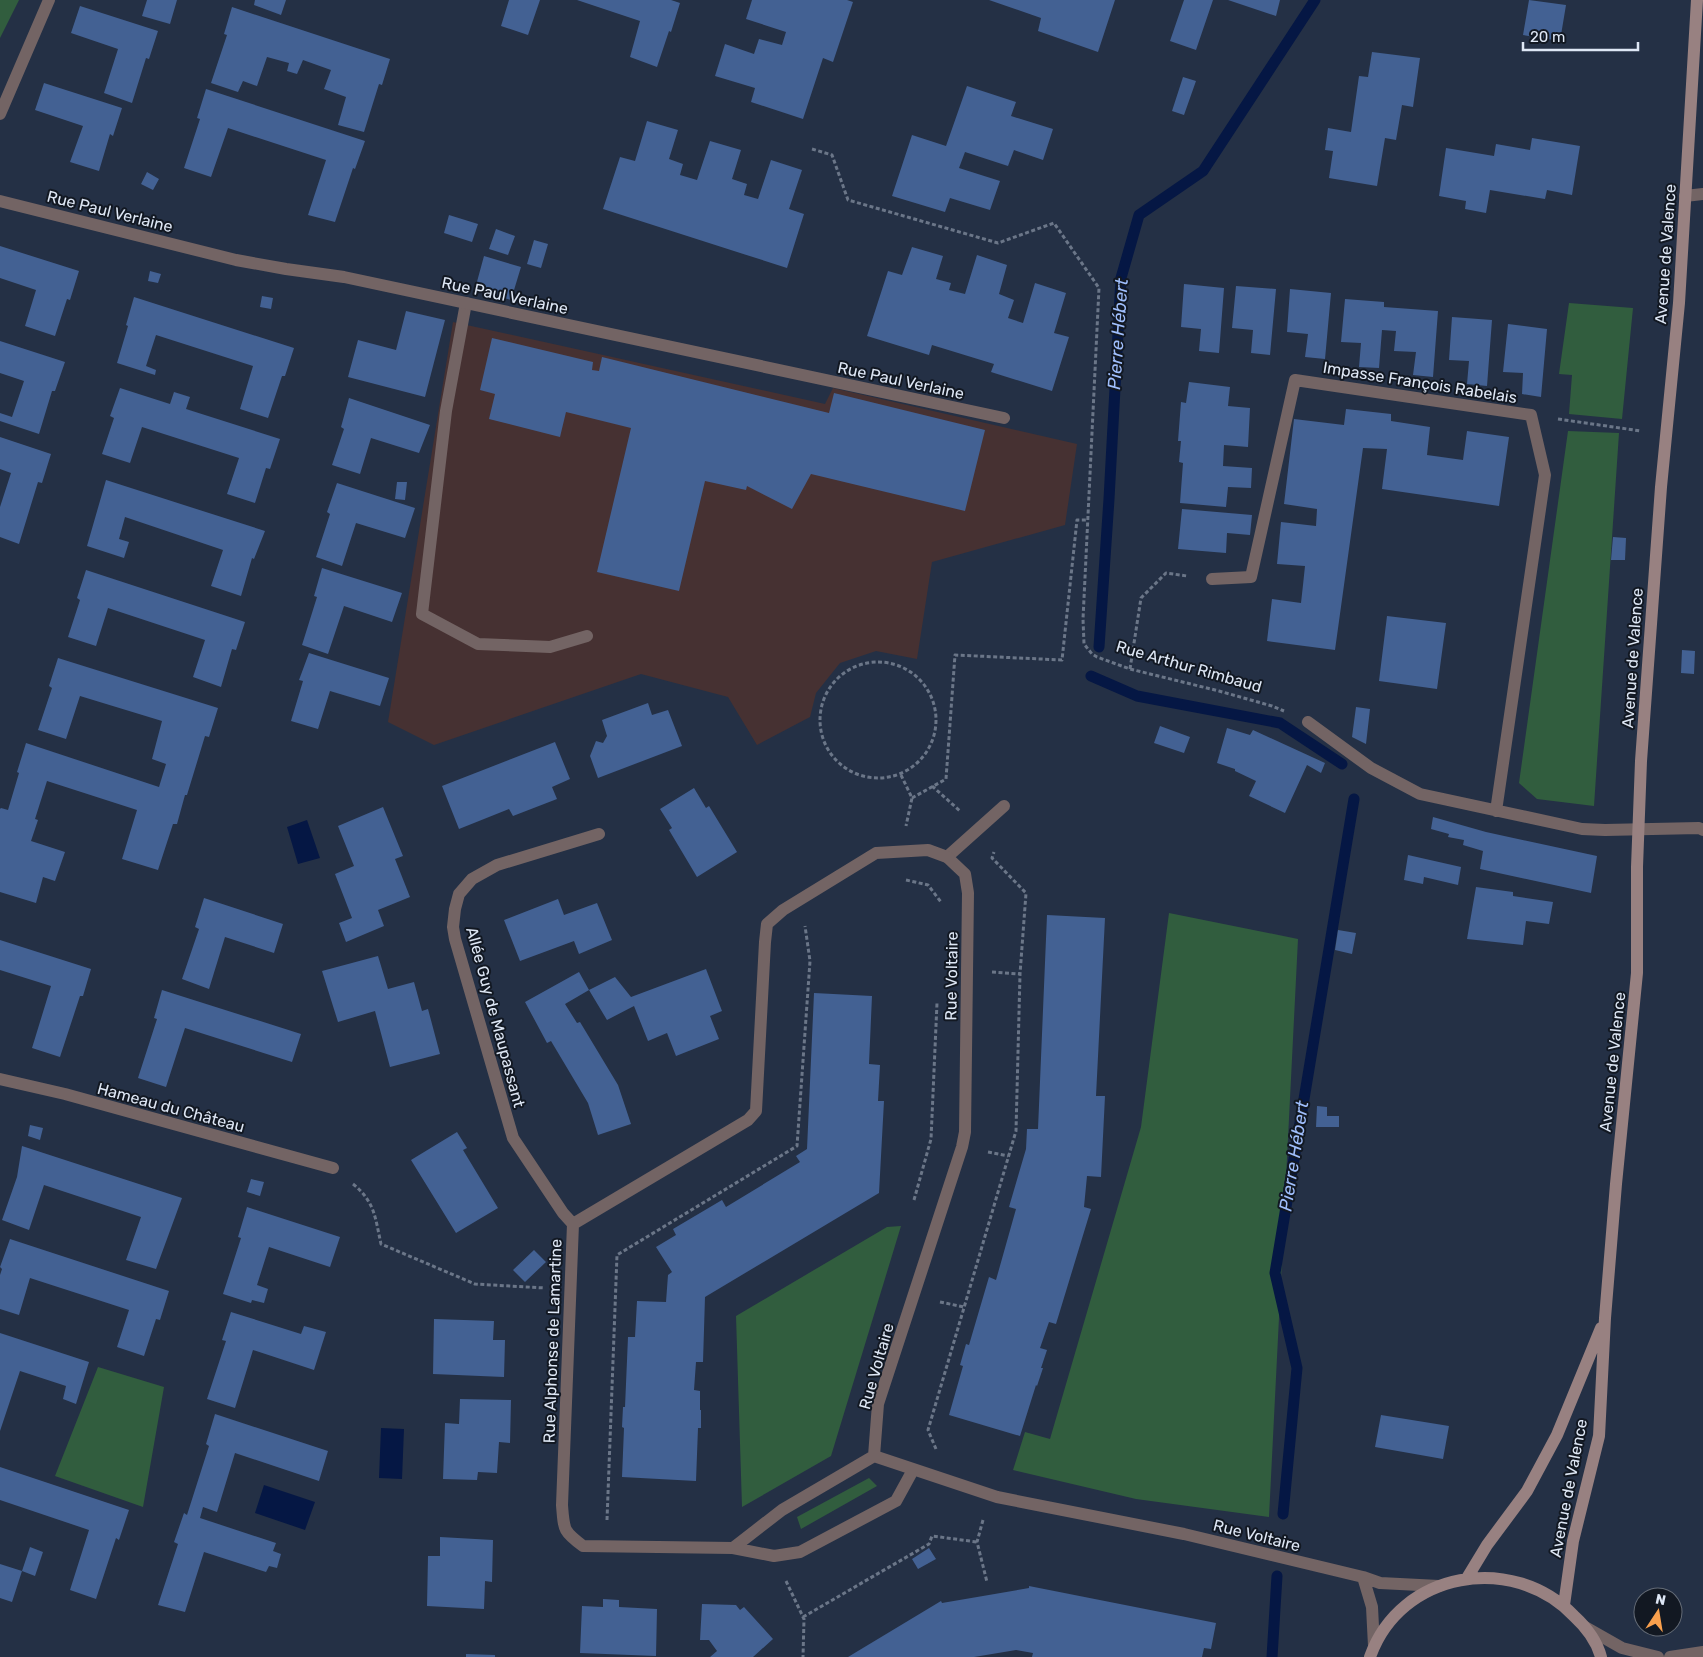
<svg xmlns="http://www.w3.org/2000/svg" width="1703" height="1657" font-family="Rubik,sans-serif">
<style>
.education{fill:#463132}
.green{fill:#315d3e}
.water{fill:#051744}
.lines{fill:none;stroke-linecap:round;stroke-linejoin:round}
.stream{stroke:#051744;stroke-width:11}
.building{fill:#436193}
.path{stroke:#6b7688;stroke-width:3;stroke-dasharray:4 2.5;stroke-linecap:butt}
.service{stroke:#736464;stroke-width:12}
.minor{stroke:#736464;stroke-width:12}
.secondary{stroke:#988181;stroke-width:12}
.labels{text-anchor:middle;stroke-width:4;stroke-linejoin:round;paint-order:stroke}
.street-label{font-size:16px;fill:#dee7f5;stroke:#121822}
.water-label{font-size:18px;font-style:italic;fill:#9fbefc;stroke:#121822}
</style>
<rect width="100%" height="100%" fill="#243045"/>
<path class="education" d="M453,322L825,404L833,388L1077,444L1065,525L932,562L917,659L876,651L840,663L816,693L810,717L757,745L728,697L641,674L434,745L388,722Z"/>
<path class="green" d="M0,0H19L0,38Z
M1569,303L1633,308L1622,419L1569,414L1572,375L1559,374Z
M1568,431L1619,433L1594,806L1537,799L1519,783Z
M1169,913L1298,939L1269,1517L1136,1499L1013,1470L1025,1432L1050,1439L1141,1127Z
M901,1226L831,1456L742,1507L736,1316L887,1227Z
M98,1367L164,1387L143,1507L55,1476Z
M869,1478L877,1486L801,1529L797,1517Z"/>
<path class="water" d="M307,820L320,858L298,864L287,827Z
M381,1428L404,1429L402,1479L379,1478Z
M264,1485L315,1502L305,1530L255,1513Z"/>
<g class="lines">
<path class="stream" d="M1099,647L1109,499L1121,278L1139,215L1203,171L1315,0
M1091,676L1137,696L1280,723L1342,764
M1283,1514L1297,1368L1275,1273L1354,799
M1272,1657L1277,1576"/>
</g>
<path class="building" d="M147,0H177L170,24L142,16Z
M255,0H286L281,15L254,5Z
M509,0H540L528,35L501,26Z
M577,0H671L680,3L671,32L669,31L657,67L630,57L640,21Z
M752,0H847L853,2L833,62L823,58L803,119L751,102L755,88L715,76L725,44L754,54L759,39L782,45L786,32L746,19Z
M989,0H1115L1098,52L1038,31L1041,18Z
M1184,0H1213L1196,50L1170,41Z
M1228,0H1280L1276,16Z
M1529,0L1566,5L1560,41L1523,35Z
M80,6L158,31L149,59L146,58L132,103L104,93L118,49L71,33Z
M232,7L390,59L382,85L379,84L364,132L338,125L346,97L324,89L331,70L303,60L297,74L287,71L289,63L267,57L257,86L243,81L238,92L211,83L227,35L224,34Z
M1372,52L1420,58L1413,107L1402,105L1396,140L1385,138L1377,186L1329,178L1333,151L1325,150L1328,128L1351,132L1359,76L1368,77Z
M1183,77L1196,81L1184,115L1172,111Z
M44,83L122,108L113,136L110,134L99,171L70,162L83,126L35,110Z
M967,86L1016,102L1011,116L1053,129L1043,160L1014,150L1008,166L965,152L959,168L1000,181L990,210L950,198L945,212L892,196L912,135L946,146Z
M206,89L365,141L355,169L353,168L335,222L308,215L326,160L228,128L211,177L184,168L200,119L197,118Z
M647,121L678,130L669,159L683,164L680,175L697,180L710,141L741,150L732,179L747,184L744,195L758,199L771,160L802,170L789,209L804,214L787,268L603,209L620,157L635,161Z
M1532,138L1580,146L1572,195L1547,190L1545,199L1490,190L1486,213L1465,209L1466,201L1439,196L1446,148L1494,156L1496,144L1530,150Z
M147,172L159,179L153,190L141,184Z
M449,215L478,224L472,242L444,233Z
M496,229L515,236L508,255L489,249Z
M534,240L548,244L541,268L527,264Z
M0,246L79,271L70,300L67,299L55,336L25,326L36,290L0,278Z
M912,247L943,256L936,279L951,283L949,290L965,294L977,255L1007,265L999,294L1014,300L1008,318L1023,323L1035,283L1066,293L1054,333L1069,337L1052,391L991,372L994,364L932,345L929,355L867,336L888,271L902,275Z
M484,256L521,267L511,300L475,289Z
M150,271L161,274L158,283L148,281Z
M1184,284L1224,288L1219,353L1199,351L1201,329L1181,327Z
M1236,286L1276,289L1270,355L1251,353L1253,330L1232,328Z
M1290,289L1331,293L1325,359L1305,357L1308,334L1287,332Z
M262,296L273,298L271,309L260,307Z
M134,297L294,348L285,376H282L268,418L240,409L253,366L156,335L146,366L156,370L155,375L117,363L128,326L126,325Z
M1345,299L1384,302V307L1438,311L1433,377L1413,375L1416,352L1394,351L1396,331L1382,330L1379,368L1359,367L1361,343L1341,342Z
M406,311L445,320L425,397L348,377L358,340L396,350Z
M1452,317L1492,320L1487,386L1467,384L1469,361L1449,360Z
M1508,324L1547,329L1541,397L1522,394L1523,373L1503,372Z
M492,338L593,362L592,370L599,371L602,357L829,413L834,393L985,430L965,511L811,474L792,509L747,486L746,490L705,481L679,591L597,572L631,428L566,412L560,437L489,419L495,394L480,390Z
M0,341L65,362L55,391H52L39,434L0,421V413L12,417L24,381L0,373Z
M1189,382L1230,387L1228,406L1250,408L1248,447L1224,445L1223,466L1252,468L1251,488L1228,487L1226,507L1180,503L1183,463L1179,462L1181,441H1178L1181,402L1186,403Z
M120,388L170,404L174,392L190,397L186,409L280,439L270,469L266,468L255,503L227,494L239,458L142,427L130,463L102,454L114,418L110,416Z
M349,398L430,425L419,453L371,438L360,474L332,465L344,429L341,427Z
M1346,409L1391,414V421L1430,427L1427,455L1463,460L1467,431L1509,437L1499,506L1382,489L1387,449L1363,448L1335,650L1267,641L1272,599L1301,603L1303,585L1305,566L1277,564L1281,522L1316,526L1317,509L1284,504L1294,419L1344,425Z
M0,437L51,454L42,483L38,482L19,544L0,537V507L11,473L0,469Z
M106,480L265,531L254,559L252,558L241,596L211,586L223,550L125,517L119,539L129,542L124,558L87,546Z
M397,482H407L405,500L395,499Z
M337,483L415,508L405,538L356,523L342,566L316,557L330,514L327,512Z
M1182,509L1252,515L1250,535L1227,533L1226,553L1178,549Z
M1613,537L1626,538L1625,560H1611Z
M322,568L402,593L392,622L344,606L328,654L302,645L317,597L314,596Z
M86,570L245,622L236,650L232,649L221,687L193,677L205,640L108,608L96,646L68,637L80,600L77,598Z
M1387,616L1446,623L1437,689L1379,681Z
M1682,650L1695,651L1694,674L1681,673Z
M309,653L389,678L380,706L330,691L318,729L291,721L303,681L299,680Z
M58,658L218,708L209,737L205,736L187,795H185L177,824H173L158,870L122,859L137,810L47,781L35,819L38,820L31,841L65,852L55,881L43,877L36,903L0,892V809L1,808L8,810L19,773L17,772L26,743L159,787L166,764L152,759L162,721L80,696L66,739L38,730L52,688L49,686Z
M648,703L652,715L668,710L682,746L598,778L590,756L596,741L603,743L607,736L602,720Z
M1356,707L1370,709L1366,744L1352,737Z
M1160,726L1190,737L1184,753L1154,743Z
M1227,728L1250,735L1253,730L1325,763L1321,773L1307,765L1285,813L1249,796L1256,781L1235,771V769L1217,763Z
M555,742L570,779L552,787L557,799L513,816L509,809L459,829L442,786Z
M694,788L706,808L709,806L737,852L697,877L669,830L672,828L660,809Z
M383,807L403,856L395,859L410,897L378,910L384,926L346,942L339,923L352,918L335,874L354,866L338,826Z
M1433,817L1486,832L1597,856L1591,893L1480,869L1483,851L1463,845L1464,840L1448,837L1449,834L1431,829Z
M1408,855L1461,867L1458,885L1424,877L1423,884L1404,880Z
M1476,887L1513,892V896L1553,902L1549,924L1526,921L1523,945L1467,939Z
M204,898L283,924L274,953L225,937L209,989L182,979L199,929L195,927Z
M558,899L564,915L597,903L612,940L579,954L574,941L520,961L504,920Z
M1047,915L1105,918L1096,1096H1105L1101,1177L1087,1176L1084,1207L1091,1209L1056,1324L1049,1322L1040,1348L1047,1350L1041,1368H1043L1037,1386L1036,1385L1020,1436L949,1415L963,1366L960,1365L966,1344L969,1345L989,1277L996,1280L1016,1209L1009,1207L1026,1149L1027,1129H1038Z
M1338,930L1356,933L1352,954L1335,950Z
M0,940L91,969L83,996H80L60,1057L32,1048L51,986L0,970Z
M378,956L388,989L414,982L422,1011L428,1009L440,1054L390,1067L375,1011L338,1022L322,971Z
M706,969L722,1011L710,1016L719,1039L676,1056L667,1033L648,1041L634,1006L607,1020L589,990L565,1004L577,1023L580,1022L618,1085L631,1124L598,1135L588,1103L551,1041L547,1043L525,1002L579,972L589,990L615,977L631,997Z
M162,990L301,1034L292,1062L185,1028L166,1087L138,1078L157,1019L154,1018Z
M814,993L872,996L869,1064L880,1065L878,1101H884L879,1193L705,1297L703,1362H696L694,1390L700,1391V1410H701V1428H698L696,1481L622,1477L624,1428L622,1427L623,1407H625L628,1337H635L637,1301L666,1302L668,1275L672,1272L656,1247L676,1235L673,1229L722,1200L726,1207L800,1162L796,1156L807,1149Z
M1317,1106L1327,1107V1116H1339V1127H1316Z
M30,1125L43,1128L40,1140L28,1136Z
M457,1132L467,1148L463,1150L498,1208L456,1233L411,1160Z
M22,1146L182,1198L156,1269L126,1260L141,1217L44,1185L29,1230L2,1220L17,1177Z
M251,1179L264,1182L260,1196L247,1192Z
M247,1207L340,1237L330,1267L269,1247L257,1285L268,1289L264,1303L252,1300L251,1303L223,1294L241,1238L238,1237Z
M10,1239L169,1291L160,1320L156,1319L144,1356L117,1347L129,1310L30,1278L19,1315L0,1309V1275L2,1269L0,1267Z
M534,1250L546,1262L525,1282L513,1270Z
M231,1312L301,1334L304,1326L326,1332L314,1370L253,1350L235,1408L207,1399L226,1341L222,1340Z
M434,1319L494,1321L493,1340H505L504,1377L433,1374Z
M0,1333L89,1362L76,1404L63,1399L66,1386L20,1371L0,1431Z
M460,1399L511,1400L510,1443L499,1442L497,1473L478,1472L477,1480L443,1479L445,1423L459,1424Z
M215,1414L328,1451L319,1481L235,1453L217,1512L203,1507L200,1518L276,1543L273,1551L281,1554L277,1568L269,1566L266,1572L204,1552L185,1612L158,1605L178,1544L174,1542L184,1513L187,1515L209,1446L206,1444Z
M1381,1415L1449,1426L1443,1459L1375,1447Z
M0,1467L129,1510L119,1540L116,1538L96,1599L70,1590L89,1530L0,1500Z
M440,1537L493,1540L492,1582L485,1581L484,1609L427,1606L428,1556H440Z
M30,1547L43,1552L35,1576L22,1571Z
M929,1548L936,1559L918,1569L912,1559Z
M0,1564L22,1571L12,1602L0,1598Z
M1029,1586L1216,1623L1211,1649L1204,1648L1202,1657H1032L1033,1653L1016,1650L974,1657H848L941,1601L942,1603L1029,1588Z
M603,1599L619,1600V1607L657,1609L656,1656L580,1653L582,1606L603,1607Z
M702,1604L736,1605L740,1610L744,1607L773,1639L753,1657H710L717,1651L709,1640H700Z
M466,1654L495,1655V1657H466Z"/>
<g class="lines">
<path class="path" d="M812,149L832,155L848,200L998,243L1054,223L1099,288L1083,619L1084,644L1092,654L1097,657L1130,669L1219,691L1272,706L1284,711
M1558,419L1641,431
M820 720a58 58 0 1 1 116 0a58 58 0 1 1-116 0Z
M1130,669L1141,598L1166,573L1187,576
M901,775L912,798L906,826
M932,786L960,811
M912,798L946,779L955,655L1062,660L1077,520H1088
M906,880L928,885L941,902
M992,972L1020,974L1026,893L992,858L994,852
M988,1152L1008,1156
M353,1184C375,1202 375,1217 381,1244L475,1284L545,1288
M914,1200L931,1139L937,1003
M940,1302L964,1307
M936,1449L928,1430L1016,1131L1020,974
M607,1520L617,1255L797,1146L810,961L805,926
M983,1520L977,1542L987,1582
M786,1581L804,1619L803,1657
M803,1617L929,1544L932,1536L977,1542"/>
<path class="service" d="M1685,196L1703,194
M466,303L446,411L422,614L478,644L550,647L587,636
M947,857L1004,806"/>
<path class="minor" d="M0,114L49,0
M0,201L236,260L286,269L344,277L1004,418
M1212,579L1251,577L1295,380L1531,415L1545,475L1496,811
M1308,722L1371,768L1420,794L1582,829L1605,830L1699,828L1703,830
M0,1079L65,1094L333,1168
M573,1224L563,1213L513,1138L455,939L453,927L455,909L459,894L472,879L497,865L599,834
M913,1470L896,1501L800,1552L774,1556L733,1548L583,1546C563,1531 564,1530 562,1505L573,1224L748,1120L756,1111L765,942L767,924L783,910L876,853L928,850L947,857L965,874L968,893L965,1132L962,1147L878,1404L874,1456L997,1497L1184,1534L1363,1577L1380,1583L1439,1586
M733,1548L782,1510L874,1456
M1363,1577L1372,1607L1374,1646
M1585,1627L1622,1648L1658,1657
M1670,1657L1703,1652"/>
<path class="secondary" d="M1467,1578L1487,1545L1527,1491L1557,1435L1601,1328
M1564,1605L1573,1541L1599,1436L1605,1318L1616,1184L1637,973V867L1641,761L1661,487L1679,303L1697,0
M1370,1657C1400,1571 1513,1552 1574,1616C1586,1627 1597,1642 1601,1657"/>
</g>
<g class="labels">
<g class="street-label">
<text transform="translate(110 211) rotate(14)" y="6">Rue Paul Verlaine</text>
<text transform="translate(1665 254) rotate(-86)" y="6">Avenue de Valence</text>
<text transform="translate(505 295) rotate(12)" y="6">Rue Paul Verlaine</text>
<text transform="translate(901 380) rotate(12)" y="6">Rue Paul Verlaine</text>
<text transform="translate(1420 382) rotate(9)" y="6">Impasse François Rabelais</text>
<text transform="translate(1632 658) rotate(-86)" y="6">Avenue de Valence</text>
<text transform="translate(1189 666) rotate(16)" y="6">Rue Arthur Rimbaud</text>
<text transform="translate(951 976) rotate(-89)" y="6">Rue Voltaire</text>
<text transform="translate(496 1017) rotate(75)" y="6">Allée Guy de Maupassant</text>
<text transform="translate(1612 1062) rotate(-84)" y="6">Avenue de Valence</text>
<text transform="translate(171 1107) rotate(15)" y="6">Hameau du Château</text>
<text transform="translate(552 1341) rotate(-88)" y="6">Rue Alphonse de Lamartine</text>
<text transform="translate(876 1366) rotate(-74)" y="6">Rue Voltaire</text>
<text transform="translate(1568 1488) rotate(-79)" y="6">Avenue de Valence</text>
<text transform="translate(1257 1535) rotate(14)" y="6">Rue Voltaire</text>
</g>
<g class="water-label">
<text transform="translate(1118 334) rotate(-86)" y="6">Pierre Hébert</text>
<text transform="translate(1294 1156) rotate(-81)" y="6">Pierre Hébert</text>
</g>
</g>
<g transform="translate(1658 1612) rotate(12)"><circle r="24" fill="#121822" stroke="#646b76"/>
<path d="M0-4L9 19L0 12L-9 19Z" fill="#f9a04d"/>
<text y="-8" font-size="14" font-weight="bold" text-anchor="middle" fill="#dee7f5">N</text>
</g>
<path d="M1523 42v8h115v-8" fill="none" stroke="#dee7f5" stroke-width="2.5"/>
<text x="1530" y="42" font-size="15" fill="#dee7f5" stroke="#121822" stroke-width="4" paint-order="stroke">20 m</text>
</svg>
